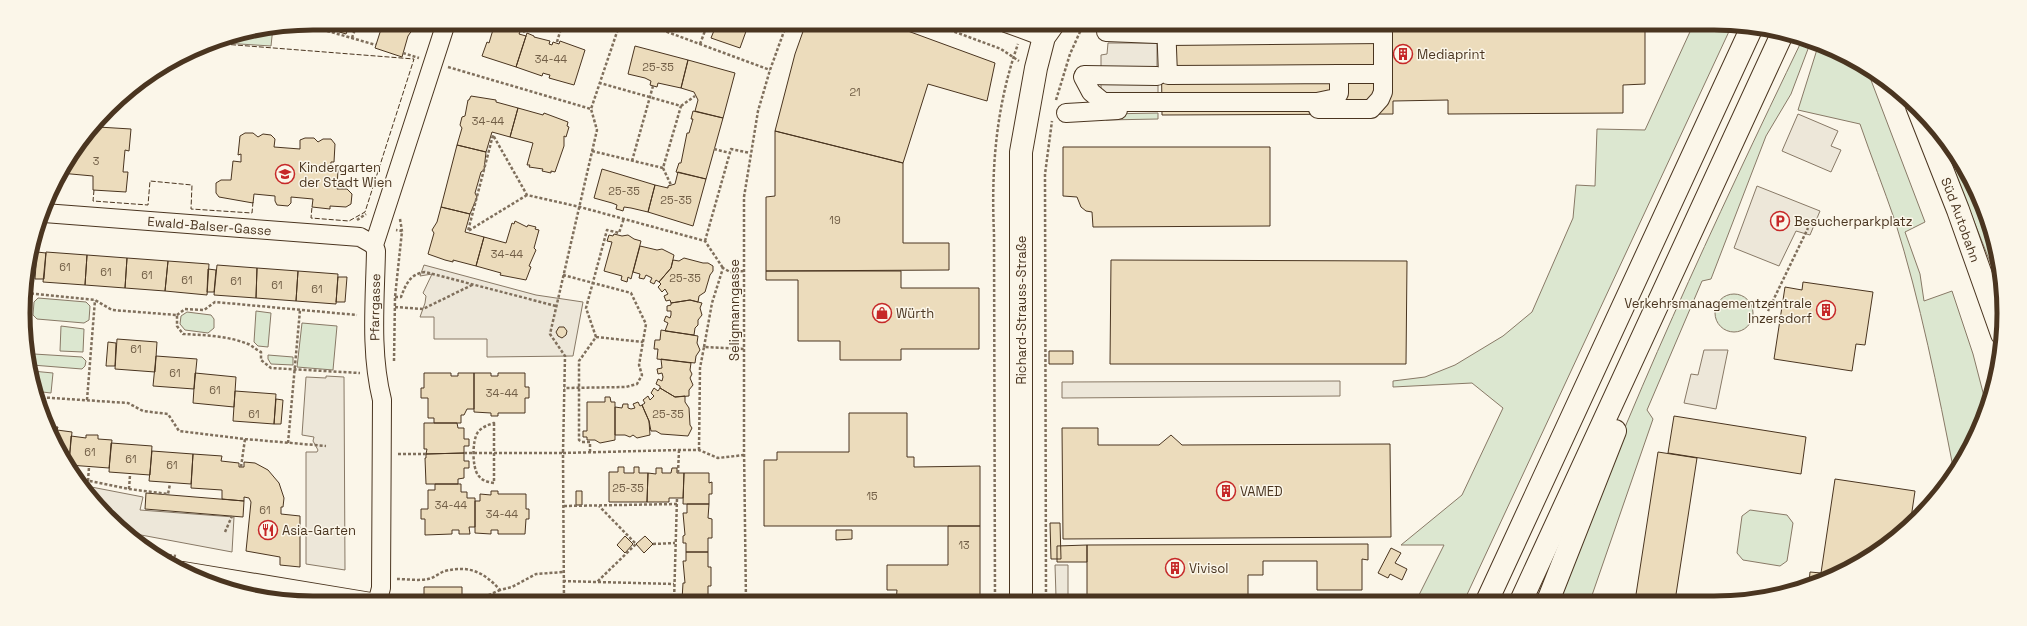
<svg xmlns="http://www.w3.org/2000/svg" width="2027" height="626" font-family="'Space Grotesk',sans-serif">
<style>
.green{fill:#dce7d0;stroke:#887966}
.parking{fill:#ede7d9;stroke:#887966}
.building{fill:#ecdcbc;stroke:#4a3520}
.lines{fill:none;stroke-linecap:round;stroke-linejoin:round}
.minor-casing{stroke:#4a3520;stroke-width:20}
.major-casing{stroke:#4a3520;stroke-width:24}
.highway-casing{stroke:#4a3520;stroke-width:24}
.path{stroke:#7f6f5c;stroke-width:2.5;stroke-dasharray:3 2;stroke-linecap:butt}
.minor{stroke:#fbf6e9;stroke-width:18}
.major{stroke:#fbf6e9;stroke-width:22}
.highway{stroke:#fbf6e9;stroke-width:22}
.fence{stroke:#4a3520;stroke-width:1;stroke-dasharray:5 2;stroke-linecap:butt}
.labels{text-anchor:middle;stroke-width:3;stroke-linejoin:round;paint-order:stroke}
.number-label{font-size:11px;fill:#725f47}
.poi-label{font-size:13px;fill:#4a3520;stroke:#fbf6e9;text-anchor:start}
.street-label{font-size:13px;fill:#4a3520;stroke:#fbf6e9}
.rim{fill:none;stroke:#4a3520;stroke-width:5}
</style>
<rect width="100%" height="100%" fill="#fbf6e9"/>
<path class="green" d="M1694,23L1732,25L1464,601H1416L1444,545H1401L1462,495L1503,408L1472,383L1393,387V381L1425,377L1455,365L1503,336L1532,312L1573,218L1576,185L1595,186L1597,129L1645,130Z
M273,27L271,46L224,43V38L257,29Z
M1803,38L1811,41L1791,94L1766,136L1711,279L1702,281L1647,410L1653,419L1590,601H1557C1627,408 1714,223 1803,38Z
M1819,43L1866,67L1925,222L1905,232L1920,274L1924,301L1952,291L1973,354L1986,404L1965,458L1954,472C1938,390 1920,300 1895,221C1884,189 1871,156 1860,124L1798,110Z
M1158,113V119L1106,120V114Z
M1939,133C1968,168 1988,211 1998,256C2001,268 2001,281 2002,292Z
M1715 313a19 19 0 1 1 38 0a19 19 0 1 1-38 0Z
M38,298L86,302L90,306L89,320L84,323L37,319L33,315L34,302Z
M256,311L271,313L268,347L258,346L254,342Z
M187,312L211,315L214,319V328L208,333L185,330L180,324L181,316Z
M302,323L337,326L333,370L297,367Z
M61,326L84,329L83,352L60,351Z
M34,354L82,357L86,361L85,366L82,369L32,365L29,362L30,356Z
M268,355L293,357V365L271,364L268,359Z
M32,371L53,373L51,393L34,391L31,378Z
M1750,510L1787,515L1793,523L1787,561L1780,566L1743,560L1737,553L1742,516Z"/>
<path class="parking" d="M1108,43H1157V67H1101V55L1107,54Z
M1101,84H1158V96H1101Z
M1798,114L1838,131L1831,146L1841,150L1831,172L1782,151Z
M1757,186L1820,211L1810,235L1796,231L1779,266L1734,248Z
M424,265L536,295L583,302L573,356L487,357V339H434V317H420L425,303L426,296L423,293L432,274L420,276Z
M1704,350H1728L1716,409L1684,403L1691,374L1698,375Z
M326,376L344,377L345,570L306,564V452H317L318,450L313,441L314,437L302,435L306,377L326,378Z
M1340,381V396L1062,398V382Z
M81,485L143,497L140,510L234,517L232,552L125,532L108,518Z
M1055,565H1068V597H1056Z"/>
<path class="building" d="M321,23H348L346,28L348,29L346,34L320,26Z
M383,23H412L411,25L415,26L408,36L402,57L375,48Z
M495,23H524L519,34L526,36L516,67L482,56L487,42L489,43Z
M715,23H749L740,48L711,38L717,23Z
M806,23H886L995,63L987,101L928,84L903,163L775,131L795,54Z
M1161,23H1645V84L1623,85V113L1448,114V100L1393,101V114L1162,115Z
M527,33L534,36V37L550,41L549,44L552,45L553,42L559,44L560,41L585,50L574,85L549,78L550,75L546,74L543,73L542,76L516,67Z
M635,46L688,60L681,88L658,83L657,87L650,85L651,81L645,78L628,74Z
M688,60L735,73L723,118L695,111L698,100L694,92L681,88Z
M471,96L496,100V102L518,108L510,137L492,132L486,152L457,145L462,128L460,125L462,117L465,116L468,100H469Z
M518,108L543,115L544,113L568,122L567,126L569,127L566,137L564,136V146L555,172L551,171V173L542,171L543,169L529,167L530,165H527L533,143L510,137Z
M693,111L723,118L706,179L676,172L679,163H681L687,133H689L693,119H691Z
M97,122H98V127L131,129L129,151L125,150L123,172H128L126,192L93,190V176L60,173L83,136Z
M775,131L903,163V243H949V270L766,271V197L775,196Z
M245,133H253L258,137L263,134L271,135L275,139L274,147L300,149V140L305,138H314L318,142L323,139H331L335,144L334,162H331L330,169H338L337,189H347L352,194L351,204L346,207L330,206V209L312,207L313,199L291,197V203L288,206L277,205L275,201V196L254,194L253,203L219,197L216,193V183L221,180H231L233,161L241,162V154L238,155L240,136Z
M457,145L486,152L484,170L481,172L475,193L477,197L470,214L441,207Z
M1063,147H1270V226L1093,227L1092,212L1086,211L1081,207L1077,197L1063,196Z
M602,169L655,185L648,212L631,208L624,207L623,211L620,210L616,209L617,205L612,203L594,198Z
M678,172L706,179L693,226L648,212L655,185L668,188V186L675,184Z
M441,207L470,214L465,232L484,237L476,266L453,260V262L445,260L428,254L434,233L432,230L437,222Z
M515,221L527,227L528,225L536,227L535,229L539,230L534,248L536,250L529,266L531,267L526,280L500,275L501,273L476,266L484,237L506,243L512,223L514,224Z
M614,234L622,236L628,235L634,239L641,241L631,279L628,277L627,282L621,280L622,276L604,271L612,242L607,241L609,235L613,236Z
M640,246L657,250L662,249L674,255L671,268L659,282L656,280L654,284L650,282L652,278L646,275L644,279L639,278L640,274L633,272Z
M37,252L46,253L44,279H35Z
M46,252L87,255L85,285L43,282Z
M87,255L127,258L125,288L85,285Z
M127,258L168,261L165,291L125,288Z
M684,258L703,263H708L713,266V271L710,275L705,292L699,296L698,302L690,300L671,303L670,300L666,301L664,296L668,294L665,289L662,292L658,287L661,284L659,282L671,268L673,260L679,261Z
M1111,260L1407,261L1406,364H1110Z
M168,261L209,264L207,295L165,291Z
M217,265L257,268L256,298L214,295Z
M257,268L298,271L296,301L256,298Z
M208,269L216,270L214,292H207Z
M298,271L338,274L336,304L296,301Z
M766,271H901V288H979V349H901V360H840V341H798V280H766Z
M338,277H347L345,302H336Z
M1803,282L1873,292L1865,345L1856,344L1852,371L1774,359L1785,287L1802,290Z
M690,300L702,303L700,308L702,315L698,320V325L695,328L694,335L665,331L668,323L664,321L666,316L670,318L671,315V311H667V306L671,305V303Z
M559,327H564L567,331L566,335L562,338L558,336L556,332Z
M661,330L698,336L697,343L700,350L696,356L695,363L657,359L658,349H654L655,340H660Z
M117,339L157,342L155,372L115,369Z
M108,342L116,343L115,366H106Z
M1049,351H1073V364H1049Z
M156,356L197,359L194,389L153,386Z
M661,359L691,363L690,370L692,374L690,378L693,385L689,390V396L675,397L660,388V386L656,384L658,379L662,381L663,377L662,373L658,374L657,369L662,368Z
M195,373L236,377L234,407L193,403Z
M424,373H451V376H458V373H474V409H467L464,415H461V423H434V418H428V398H421V388H424Z
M474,373H491V376H498V373H525V387H529V398H525V413H498V416H491V413L474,412Z
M654,388L658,391L660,388L675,397L685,396V402L689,408L690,425L692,428L688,436L661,434L656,431H651L649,421L642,405L645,403L643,400L648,396L650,400L654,396L651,393Z
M235,391L276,394L274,424L233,421Z
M605,397H610L611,402H615V440L600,443L595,440H587V437H583V431H587V402H605Z
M276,399L283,400L281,424H274Z
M638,402L640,406L642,405L649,421L650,435L637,438L633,435L630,437L625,435H615V407L622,408L623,404H628V408L631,409L635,408L633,404Z
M849,413H907V457H914V467L980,466V526H764V460H777V452H849Z
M1674,416L1806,437L1801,474L1668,453Z
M424,423H457L458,428H464V439H469V446H464V453L426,454L427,449H424Z
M50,427H58L57,430L72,432L69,461H66Z
M1062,428H1098V445H1159L1171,435L1182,445L1390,444L1391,537L1063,539Z
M86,435H98V439L112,440L109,468L69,465L71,436L86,438Z
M111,443L152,446L150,475L109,472Z
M152,451L193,454L191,484L149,481Z
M1658,452L1697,458L1675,601H1635Z
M464,453V461H469V468H464V478L458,479V484H426L425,458H426V454Z
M193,454L222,456L221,461L239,463V467H244V462L255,463L268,470L279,483L284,498L283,507H281V514L300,516V567L280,565V557L246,551L251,502L249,498L244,497V501L222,499V490L191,488Z
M618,467H624V473H634V467H639V473H648L647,502H609V472H618Z
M656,468H662V473H671L672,468H677V473H684L683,498H669V502H647L648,473L656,474Z
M684,473H709V483L712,482V494H709V504H683Z
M1835,479L1915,491L1910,525L1905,531L1842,573L1809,583L1810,572L1821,573Z
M435,484H461V492H467V498H475V527H469L470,534H459V530H452V534L425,535V519H421V509H428V490H435Z
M491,491H498V494H526V509H529V519H526L525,534H498V530H491V534L475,533V501H480V494L491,495Z
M576,491H582V505H576Z
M146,493L244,501L243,517L145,509Z
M687,504H709L708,518L712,519V538H708V552H686V543H683V536L685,535L683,513H687Z
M1050,523H1060L1061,559H1051Z
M948,526H980V602H896L897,590H887V565H948Z
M836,530H852V539L836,540Z
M625,536L633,544L625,553L617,545Z
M645,536L653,544L644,553L636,544Z
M1368,544V560L1362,559V590H1317V561H1263V575H1248V599L1087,600V545Z
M1087,545V562H1057V546Z
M1391,548L1401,553L1395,563L1407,569L1402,580L1390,574L1388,578L1378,573Z
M686,552H708V567H711V586H708V601L682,600L683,583H685L683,561H686Z
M424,587H462V603H424Z
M515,596L560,597V603H515Z
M579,597H585V601L595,602V597H600V601L608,602L570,603L579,601Z
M616,597H622V602H632V597H638L637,602H645H608L615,601Z
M682,600L708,601V602H682Z"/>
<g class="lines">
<defs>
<g id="minor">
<path d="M1006,23L1044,37"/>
<path d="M1106,32L1157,34"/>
<path d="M1166,36L1383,34"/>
<path d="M1339,74H1383"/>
<path d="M1084,75L1157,76"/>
<path d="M1083,77L1091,92L1103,102H1317L1336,98L1339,93V74L1168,75L1166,23"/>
<path d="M1318,109H1371L1380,99L1383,92V23"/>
<path d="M1066,113L1118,110"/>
<path id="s1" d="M44,213L360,237L374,245"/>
<path d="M183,571L377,603"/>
<path id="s2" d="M377,603L381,588L382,400C370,352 375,301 376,251L374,245L446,23"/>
</g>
<path id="major" d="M1021,602V152L1036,68L1044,37L1054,23"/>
<g id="highway">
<path id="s3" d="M1917,106L1958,210L2002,334"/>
<path d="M1487,601L1752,27"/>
<path d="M1521,601L1783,32"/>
<path d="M1548,601L1615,431"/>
</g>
</defs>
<use href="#minor" class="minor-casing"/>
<use href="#major" class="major-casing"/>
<use href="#highway" class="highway-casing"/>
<path class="path" d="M309,23L317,28L376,45
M560,23L562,25L565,23
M643,23L770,70
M931,23L1001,49L1019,61
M523,31L526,23
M523,32L541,23
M352,38L357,23
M557,42L562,25
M700,44L708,23
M403,53L419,58
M448,67L591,109L620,23
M1056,100L1070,54L1084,23
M681,106L695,96
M714,149L730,153
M592,151L663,168L681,106L600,83
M632,161L653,86
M663,168L671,185
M527,195L468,231L493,135L527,195L580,207L705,241L723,268
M400,219L402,231
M357,220L366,214
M705,241L731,149L750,153
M563,275L631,293L646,324L639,365L642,375L637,384L626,387L564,388
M26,293L95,300L112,310L177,315V326L183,334C204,335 229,336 248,344C253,346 256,350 261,352V360L271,368L360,373
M395,297H401C406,284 410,274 425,272L556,306
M395,307L423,309L474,284
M1768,311L1808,228
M24,314L27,269
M177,315L185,309L204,310L215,302L357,315
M596,337L643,342
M704,347L712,303L723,268L730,272L744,271
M394,361L395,297L402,231L396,230
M37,397L128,403L143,411L168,414L179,431L245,439L326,446
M87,400L95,300
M494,423V483C488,482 482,481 478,475C472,467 472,440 478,432C482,427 488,425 494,423Z
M288,443L300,310
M699,450L700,368L704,347L744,349
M590,452V442H582L579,440V361L596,337L586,308L607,230L619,233L624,218
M464,453H563L565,356L550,334L597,130L591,109
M398,454H426
M241,467L245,439
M678,473L679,450
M75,478L129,489L168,494L170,484
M88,481L89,467
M129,489L130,475
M564,506L677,504
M225,532L232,516
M653,544L675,543
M149,552L176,556
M397,579C406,579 419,581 428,579C434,578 439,573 445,571C469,565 484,572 500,590L512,587L536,574L563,572
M563,581L597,582L636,544L599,506
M598,582L674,584
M674,602L677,498
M746,602L744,448V197L758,111L770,70L787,23
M995,602L994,234C991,169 996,106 1018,44
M1046,602L1045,174L1052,121
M482,603L489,595L500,590
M564,603L563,453L679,450H699L718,458L744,455"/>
<use href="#minor" class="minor"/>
<use href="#major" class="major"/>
<use href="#highway" class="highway"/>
<path class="fence" d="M210,43L414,59L365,212L349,221L311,218L312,207
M94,190L93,201L148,205L150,181L192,185L191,209L252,213L253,202"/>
</g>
<defs>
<symbol id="building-ring" viewBox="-11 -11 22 22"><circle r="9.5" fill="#fbf6e9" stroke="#c62828" stroke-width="1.5"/><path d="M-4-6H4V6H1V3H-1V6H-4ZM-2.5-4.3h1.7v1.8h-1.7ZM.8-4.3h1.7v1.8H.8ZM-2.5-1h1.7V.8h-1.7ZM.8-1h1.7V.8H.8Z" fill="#c62828"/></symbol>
<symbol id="school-ring" viewBox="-11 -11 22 22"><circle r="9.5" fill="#fbf6e9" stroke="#c62828" stroke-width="1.5"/><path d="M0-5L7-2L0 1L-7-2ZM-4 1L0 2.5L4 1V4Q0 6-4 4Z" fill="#c62828"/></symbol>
<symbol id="parking-ring" viewBox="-11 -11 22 22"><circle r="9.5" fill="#fbf6e9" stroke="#c62828" stroke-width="1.5"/><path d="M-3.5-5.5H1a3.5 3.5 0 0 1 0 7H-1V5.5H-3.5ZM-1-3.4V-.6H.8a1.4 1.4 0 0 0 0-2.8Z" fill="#c62828"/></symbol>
<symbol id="shop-ring" viewBox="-11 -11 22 22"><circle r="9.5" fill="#fbf6e9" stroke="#c62828" stroke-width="1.5"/><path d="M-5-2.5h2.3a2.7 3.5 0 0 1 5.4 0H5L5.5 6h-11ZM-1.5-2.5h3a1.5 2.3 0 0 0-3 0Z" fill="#c62828"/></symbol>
<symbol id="restaurant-ring" viewBox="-11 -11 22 22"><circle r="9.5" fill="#fbf6e9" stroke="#c62828" stroke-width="1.5"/><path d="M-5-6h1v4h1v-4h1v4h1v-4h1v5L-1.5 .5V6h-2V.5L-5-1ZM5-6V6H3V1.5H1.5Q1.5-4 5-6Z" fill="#c62828"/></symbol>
</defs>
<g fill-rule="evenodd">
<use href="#building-ring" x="1392" y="43" width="22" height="22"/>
<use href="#school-ring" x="274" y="163" width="22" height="22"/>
<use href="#parking-ring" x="1769" y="210" width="22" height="22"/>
<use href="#building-ring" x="1815" y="299" width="22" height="22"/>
<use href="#shop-ring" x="871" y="302" width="22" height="22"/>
<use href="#building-ring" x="1215" y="480" width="22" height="22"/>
<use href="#restaurant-ring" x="257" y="519" width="22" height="22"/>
<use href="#building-ring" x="1164" y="557" width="22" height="22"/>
</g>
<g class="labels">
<g class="number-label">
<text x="551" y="63">34-44</text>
<text x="658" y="71">25-35</text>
<text x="855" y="96">21</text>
<text x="488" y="125">34-44</text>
<text x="96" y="165">3</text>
<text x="624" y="195">25-35</text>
<text x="676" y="204">25-35</text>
<text x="835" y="224">19</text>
<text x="507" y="258">34-44</text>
<text x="65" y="271">61</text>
<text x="106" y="276">61</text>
<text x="147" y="279">61</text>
<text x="685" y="282">25-35</text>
<text x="187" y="284">61</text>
<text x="236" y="285">61</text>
<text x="277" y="289">61</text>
<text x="317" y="293">61</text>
<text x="136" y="353">61</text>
<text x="175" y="377">61</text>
<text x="215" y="394">61</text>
<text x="502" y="397">34-44</text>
<text x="254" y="418">61</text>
<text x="668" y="418">25-35</text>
<text x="90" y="456">61</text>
<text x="131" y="463">61</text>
<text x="172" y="469">61</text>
<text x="628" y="492">25-35</text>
<text x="872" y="500">15</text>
<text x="451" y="509">34-44</text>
<text x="265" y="514">61</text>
<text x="502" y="518">34-44</text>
<text x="964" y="549">13</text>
</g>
<g class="poi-label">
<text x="1417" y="59">Mediaprint</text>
<text x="299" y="172">Kindergarten<tspan x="299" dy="15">der Stadt Wien</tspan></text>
<text x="1794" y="226">Besucherparkplatz</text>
<text x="1812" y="308" text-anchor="end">Verkehrsmanagementzentrale<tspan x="1812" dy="15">Inzersdorf</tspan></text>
<text x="896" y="318">Würth</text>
<text x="1240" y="496">VAMED</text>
<text x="282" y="535">Asia-Garten</text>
<text x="1189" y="573">Vivisol</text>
</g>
<g class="street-label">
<text dy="5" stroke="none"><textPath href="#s3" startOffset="122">Süd Autobahn</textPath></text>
<text dy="5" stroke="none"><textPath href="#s1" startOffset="166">Ewald-Balser-Gasse</textPath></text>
<text dy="5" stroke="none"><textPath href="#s2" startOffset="297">Pfarrgasse</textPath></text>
<text transform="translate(734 310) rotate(-90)" y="5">Seligmanngasse</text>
<text transform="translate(1021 310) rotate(-90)" y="5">Richard-Strauss-Straße</text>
</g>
</g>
<path d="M0 0H2027V626H0ZM313 30H1714A283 283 0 0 1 1997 313V313A283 283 0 0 1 1714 596H313A283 283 0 0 1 30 313V313A283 283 0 0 1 313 30Z" fill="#fbf6e9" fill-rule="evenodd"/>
<path class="rim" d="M313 30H1714A283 283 0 0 1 1997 313V313A283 283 0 0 1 1714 596H313A283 283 0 0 1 30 313V313A283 283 0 0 1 313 30Z"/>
</svg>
